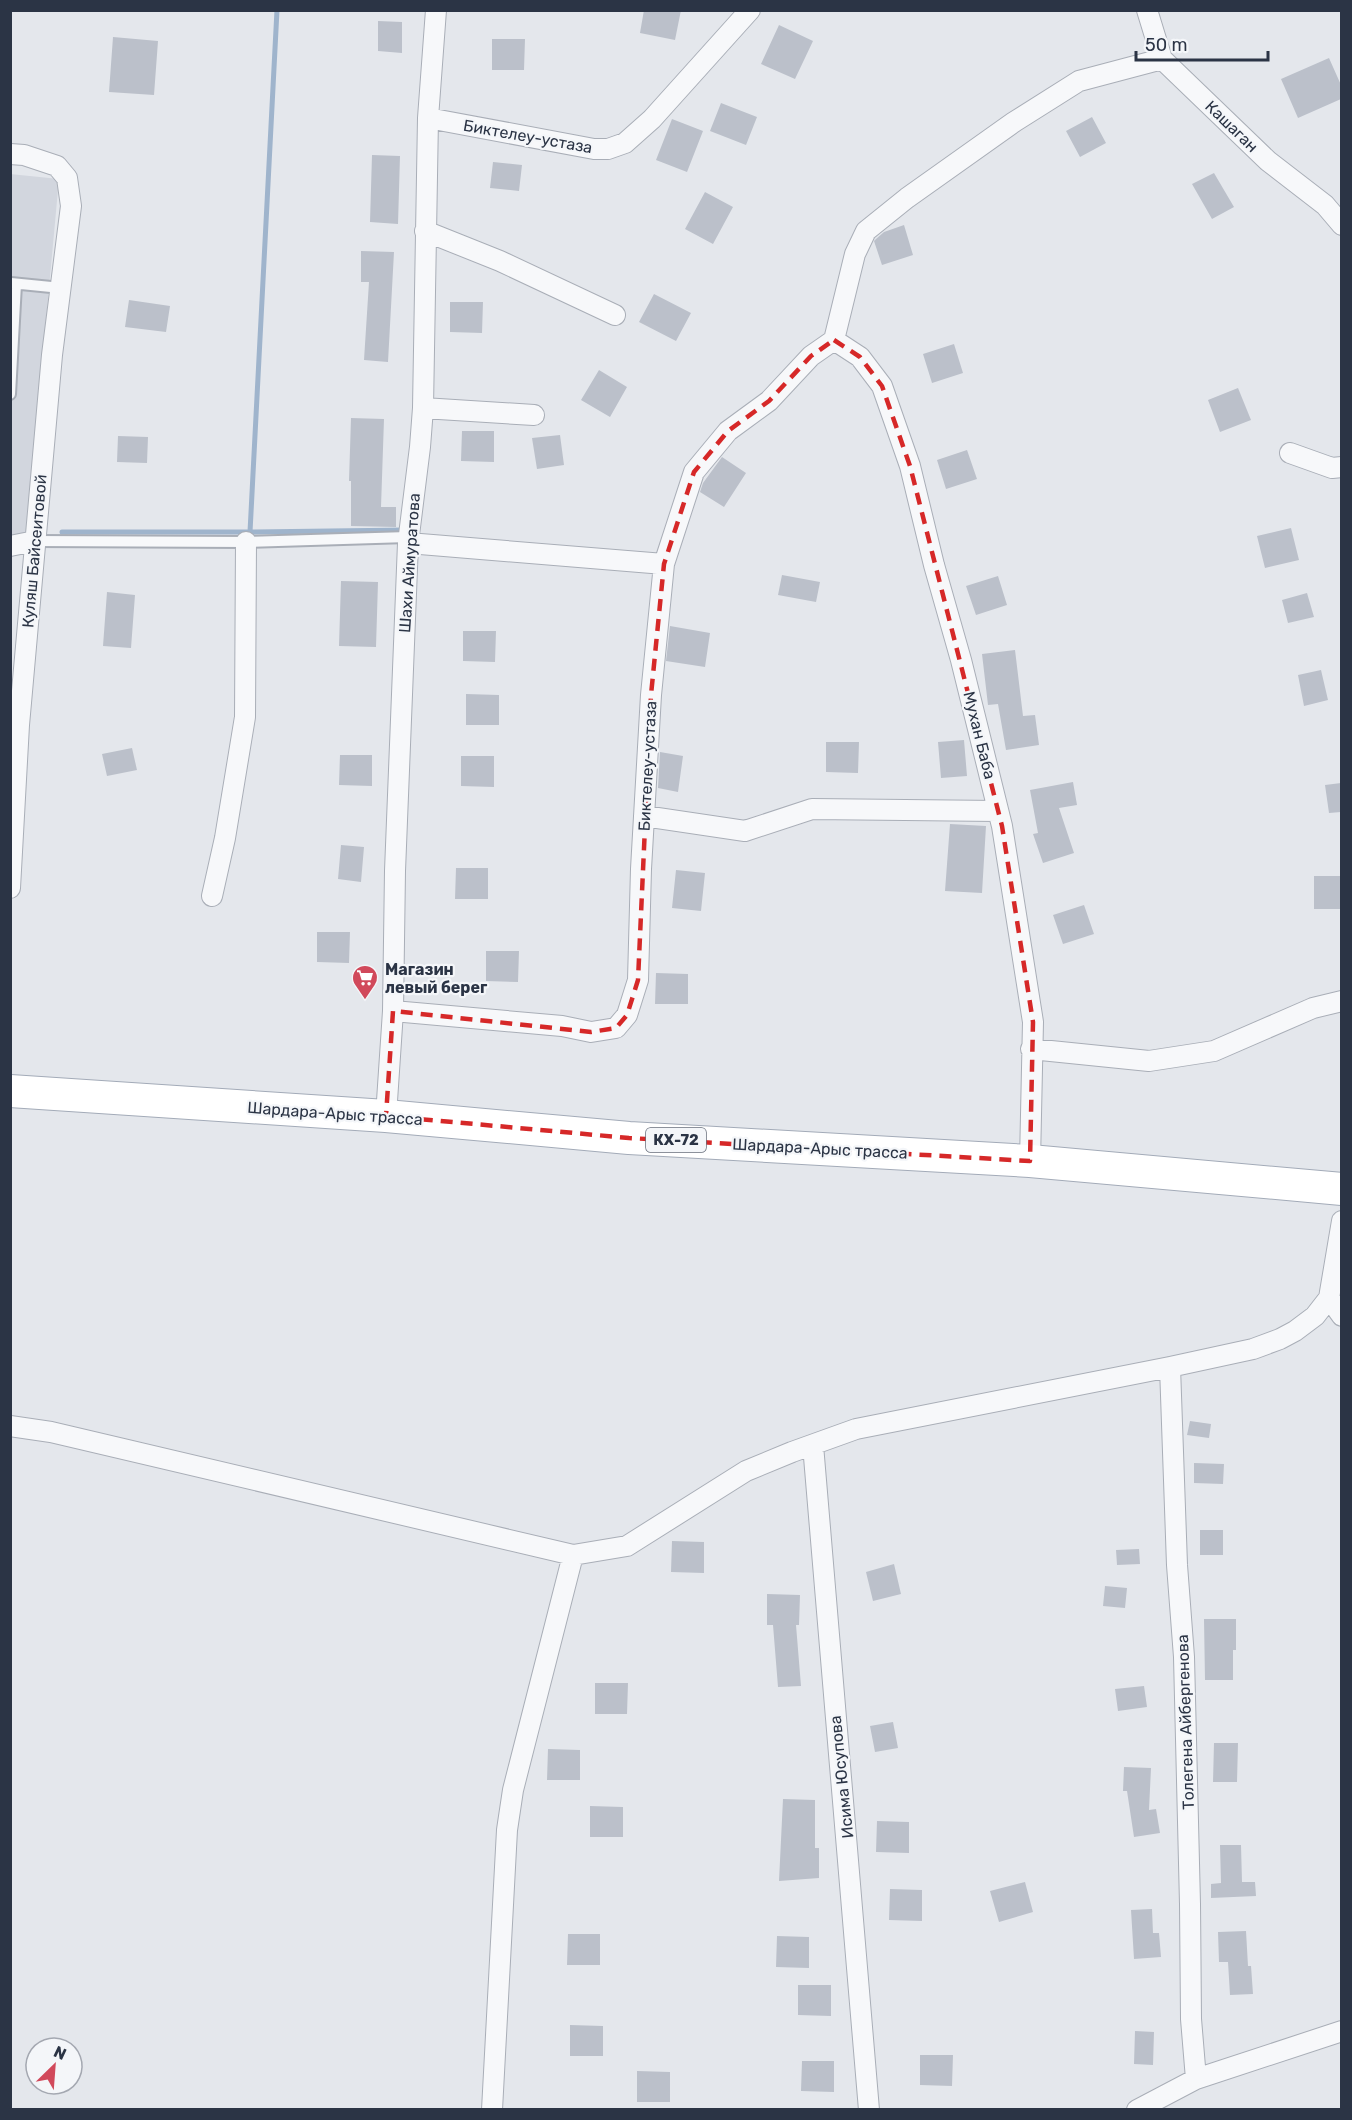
<svg xmlns="http://www.w3.org/2000/svg" width="1352" height="2120" font-family="Rubik,sans-serif">
<style>
.built{fill:#d2d6de}
.lines{fill:none;stroke-linecap:round;stroke-linejoin:round}
.stream{stroke:#9fb4cc;stroke-width:5}
.building{fill:#bbc0ca}
.service-casing{stroke:#a9aeb7;stroke-width:14}
.minor-casing{stroke:#a9aeb7;stroke-width:22}
.primary-casing{stroke:#a3abb8;stroke-width:34}
.service{stroke:#f7f8fa;stroke-width:10}
.minor{stroke:#f7f8fa;stroke-width:20}
.primary{stroke:#fff;stroke-width:32}
.marked{fill:none;stroke:#d62828;stroke-width:4.5;stroke-dasharray:12 8;stroke-linejoin:round}
.labels{text-anchor:middle;stroke-width:4.5;stroke-linejoin:round;paint-order:stroke}
.shield{fill:#f4f6f9;stroke:#676e7b;stroke-width:1.5}
.shield-label{font-size:15px;font-weight:bold;fill:#2b3445}
.street-label{font-size:16px;fill:#2b3445;stroke:#f4f6f9}
.poi-label{font-size:16px;font-weight:bold;fill:#2b3445;stroke:#f4f6f9;text-anchor:start}
</style>
<rect width="100%" height="100%" fill="#e4e7ec"/>
<path class="built" d="M10,174L59,179L26,538H10Z"/>
<g class="lines">
<path class="stream" d="M62,532H250L277,10
M250,532L406,530"/>
</g>
<path class="building" d="M644,10H681L675,40L640,33Z
M378,21L402,22V53L378,51Z
M779,25L813,41L795,79L761,64Z
M113,37L158,41L154,95L109,92Z
M492,39H525L524,70H492Z
M1329,58L1341,85V99L1298,118L1281,79Z
M721,103L757,117L746,145L710,131Z
M1092,117L1106,143L1080,157L1066,131Z
M672,119L703,131L687,172L656,160Z
M372,155L400,156L398,224L370,222Z
M493,162L522,165L519,191L490,188Z
M1214,173L1234,207L1212,219L1192,184Z
M705,192L733,207L713,244L685,229Z
M904,225L913,255L882,265L874,241L876,239L884,232Z
M361,251L394,252L388,362L364,360L369,282H361Z
M654,294L691,313L676,341L639,322Z
M129,300L170,306L166,332L125,327Z
M450,302H483L482,333L450,332Z
M954,344L963,373L932,383L923,354Z
M599,370L627,387L610,417L581,400Z
M1238,388L1251,420L1220,432L1208,400Z
M351,418L384,419L381,507H396V527L351,526V481H349Z
M462,431H494V462L461,461Z
M560,435L564,465L537,469L532,438Z
M118,436L148,437L147,463L117,462Z
M967,450L977,479L946,489L937,460Z
M722,457L746,473L724,507L700,492L703,483Z
M1291,528L1299,560L1265,568L1257,536Z
M782,575L820,582L816,602L778,595Z
M998,576L1007,605L976,615L966,586Z
M341,581L378,582L376,647L339,646Z
M107,592L135,595L131,648L103,646Z
M1307,593L1314,617L1288,623L1282,600Z
M670,626L710,633L705,667L666,661Z
M463,631H496L495,662L463,661Z
M1015,650L1023,716L1035,715L1039,745L1006,750L998,704L988,705L982,654Z
M1321,670L1328,700L1304,706L1298,675Z
M466,694L499,695V725H466Z
M964,740L967,776L941,778L938,742Z
M826,742H859L858,773L826,772Z
M132,748L137,770L107,776L102,754Z
M660,752L683,756L678,792L658,788Z
M340,755H372V786L339,785Z
M461,756H494V787L461,786Z
M1073,782L1077,805L1059,808L1074,853L1043,863L1033,834L1038,833L1030,790Z
M1341,783V812L1329,813L1325,785Z
M950,824L986,826L982,893L945,891Z
M341,845L364,847L361,882L338,879Z
M456,868H488V899H455Z
M676,870L705,873L701,911L672,908Z
M1314,876H1341V909H1314Z
M1084,905L1094,934L1063,944L1053,915Z
M317,932H350L349,963L317,962Z
M486,951H519L518,982L486,981Z
M656,973L688,974V1004H655Z
M1190,1421L1211,1424L1209,1438L1187,1435Z
M1194,1463L1224,1464L1223,1484L1194,1483Z
M1200,1530H1223V1555H1200Z
M672,1541L704,1542V1573L671,1572Z
M1139,1549L1140,1564L1117,1565L1116,1550Z
M894,1564L901,1594L873,1601L866,1572Z
M1105,1586L1127,1588L1125,1608L1103,1606Z
M767,1594L800,1595L799,1625H796L801,1686L778,1687L773,1625H767Z
M1204,1619H1236V1650H1233V1680H1205Z
M595,1683H628L627,1714H595Z
M1144,1686L1147,1707L1118,1711L1115,1689Z
M893,1722L898,1748L875,1752L870,1726Z
M1214,1743H1238L1237,1782H1213Z
M548,1749L580,1750V1780H547Z
M1124,1767L1151,1768L1149,1810L1156,1809L1160,1833L1134,1837L1127,1791H1123Z
M783,1799L815,1800V1848H819V1878L779,1881Z
M590,1806L623,1807V1837H590Z
M877,1821L909,1822V1853L876,1852Z
M1220,1845H1241L1242,1882H1255L1256,1896L1211,1898V1884L1221,1883Z
M1025,1882L1033,1912L999,1922L990,1891Z
M890,1889L922,1890V1921L889,1920Z
M1152,1909L1153,1933H1159L1161,1957L1134,1959L1131,1910Z
M1246,1931L1248,1966H1251L1253,1994L1230,1995L1228,1962H1219L1218,1932Z
M568,1934H600V1965H567Z
M777,1936L809,1937V1968L776,1967Z
M798,1985H831V2016L798,2015Z
M570,2025L603,2026V2056H570Z
M1135,2031L1154,2032L1153,2065L1134,2064Z
M920,2055H953L952,2086L920,2085Z
M802,2061H834V2092L801,2091Z
M637,2071L670,2072V2102H637Z"/>
<g class="lines">
<defs>
<path id="service" d="M11,283L61,288
M10,394L16,284
M35,541L246,542L408,537"/>
<path id="minor" d="M1147,10L1162,59L1268,161L1325,205L1342,225
M428,118L594,149H608L625,143L652,119L750,10
M10,154L24,155L57,166L67,178L71,206L52,355L19,725L10,888
M425,231L500,261L615,315
M834,340L860,357L882,386L910,466L934,565L961,660L1002,826L1033,1022L1030,1161
M834,340L855,254L866,231L907,198L1014,122L1079,81L1162,59
M423,408L534,415
M1290,453L1332,468L1342,467
M408,543L664,564
M10,546L35,541
M644,816L745,831L812,809L998,811
M212,896L225,838L245,717L246,542
M393,1011L562,1026L591,1032L616,1028L627,1015L638,980L641,869L651,695L664,564L694,472L728,431L769,401L811,356L834,340
M1031,1049L1149,1061L1214,1051L1313,1008L1342,1001
M386,1116L393,1011L395,871L408,543L420,447L423,408L428,118L436,10
M1329,1298L1342,1316
M1170,1367L1177,1565L1184,1657L1190,1904L1191,2019L1196,2079
M10,1426L51,1432L573,1555L627,1546L746,1471L792,1452L856,1429L1170,1367L1253,1349L1280,1339L1295,1331L1315,1316L1329,1298L1342,1221
M813,1445L869,2110
M492,2110L507,1830L513,1790L573,1555
M1137,2110L1196,2079L1342,2031"/>
<path id="primary" d="M10,1091L386,1116L629,1138L1030,1161L1342,1189"/>
</defs>
<use href="#service" class="service-casing"/>
<use href="#minor" class="minor-casing"/>
<use href="#primary" class="primary-casing"/>
<use href="#service" class="service"/>
<use href="#minor" class="minor"/>
<use href="#primary" class="primary"/>
</g>
<path class="marked" d="M834,340L860,357L882,386L910,466L1002,826L1033,1022L1030,1161L629,1138L386,1116L393,1011L591,1032L616,1028L627,1015L638,980L651,695L664,564L694,472L728,431L769,401L811,356Z"/>
<defs>
<symbol id="supermarket-pin" viewBox="-11 -11 22 30"><path d="M0 17L-7.5 6A9.5 9.5 0 1 1 7.5 6Z" fill="#d1495b" stroke="#f4f6f9"/><path d="M-6-5.5h2.5l.6 2H6L4.5 2H-2.5L-4.4-4H-6ZM-1.5 3.2a1.3 1.3 0 1 0 .1 0ZM3 3.2a1.3 1.3 0 1 0 .1 0Z" fill="#fff"/></symbol>
</defs>
<g fill-rule="evenodd">
<use href="#supermarket-pin" x="350" y="963" width="30" height="40"/>
</g>
<g class="labels">
<rect class="shield" x="646" y="1128" width="60" height="24" rx="4.5"/>
<g class="shield-label">
<text x="676" y="1145">КХ-72</text>
</g>
<g class="street-label">
<text transform="translate(1232 126) rotate(44)" y="6">Кашаган</text>
<text transform="translate(528 136) rotate(10)" y="6">Биктелеу-устаза</text>
<text transform="translate(34 551) rotate(-85)" y="6">Куляш Байсеитовой</text>
<text transform="translate(409 563) rotate(-86)" y="6">Шахи Аймуратова</text>
<text transform="translate(980 735) rotate(76)" y="6">Мухан Баба</text>
<text transform="translate(647 766) rotate(-87)" y="6">Биктелеу-устаза</text>
<text transform="translate(335 1113) rotate(4)" y="6">Шардара-Арыс трасса</text>
<text transform="translate(820 1148) rotate(3)" y="6">Шардара-Арыс трасса</text>
<text transform="translate(1185 1722) rotate(-92)" y="6">Толегена Айбергенова</text>
<text transform="translate(841 1777) rotate(-96)" y="6">Исима Юсупова</text>
</g>
<g class="poi-label">
<text x="385" y="975">Магазин<tspan x="385" dy="18">левый берег</tspan></text>
</g>
</g>
<rect width="1352" height="2120" fill="none" stroke="#2b3445" stroke-width="24"/>
<g transform="translate(54 2066) rotate(25)"><circle r="28" fill="#f4f6f9" stroke="#a4a8b1" stroke-width="1.5"/>
<path d="M0-4.5L10 22L0 15L-10 22Z" fill="#d1495b"/>
<text y="-9" font-size="16" font-weight="bold" text-anchor="middle" fill="#2b3445">N</text>
</g>
<path d="M1136 51v9h132v-9" fill="none" stroke="#2b3445" stroke-width="3"/>
<text x="1145" y="51" font-size="18" fill="#2b3445" stroke="#f4f6f9" stroke-width="4.5" paint-order="stroke">50 m</text>
</svg>
